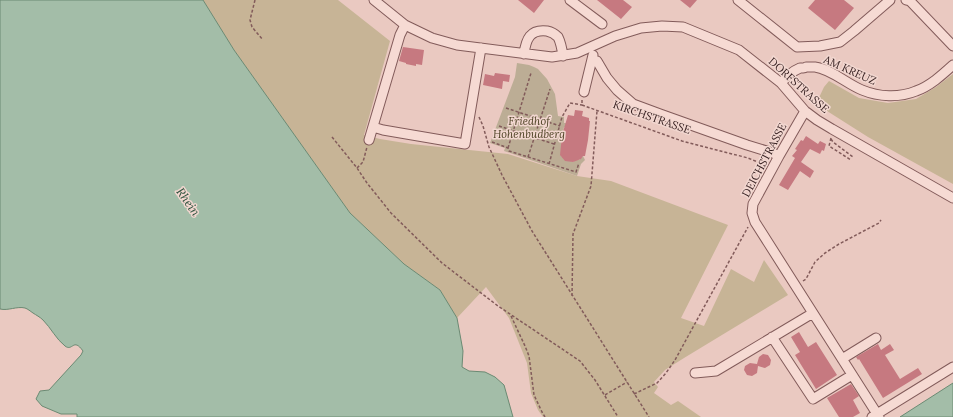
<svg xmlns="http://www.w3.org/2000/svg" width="953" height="417" font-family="Lora,serif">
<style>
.green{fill:#c7b496}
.cemetery{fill:#bcad95}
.water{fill:#a3bda8;stroke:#6b8a73}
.building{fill:#c67980}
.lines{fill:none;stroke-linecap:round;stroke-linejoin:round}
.minor-casing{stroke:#825b5a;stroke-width:11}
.path{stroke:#825b5a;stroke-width:1.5;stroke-dasharray:3 2;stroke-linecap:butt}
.minor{stroke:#f6dad3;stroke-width:9}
.labels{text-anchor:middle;stroke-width:3;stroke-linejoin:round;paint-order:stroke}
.street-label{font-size:11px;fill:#331d1e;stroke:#f2d7d0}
.park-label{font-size:11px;font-style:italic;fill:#4e4325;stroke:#f2d7d0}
.water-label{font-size:12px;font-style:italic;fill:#2d523d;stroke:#f2d7d0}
</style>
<rect width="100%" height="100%" fill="#eac9c1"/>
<path class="green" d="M203,0H338L390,41L364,135L380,139L411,144L508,154L577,176L611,181L728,225L681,318L704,326L731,269L754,282L764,260L788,295L684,358L665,370L654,382L658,387L654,393L671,405L678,401L701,417H543L538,410L531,393L527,363L509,318L486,287L457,318L440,290L404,264L350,213L234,50Z
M953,74V184L868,137L816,104L824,87L829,81L859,98L888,103L916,99L936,87Z"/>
<path class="cemetery" d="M517,63L529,65L534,67L538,69L547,79L555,94L558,116L564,117V123H566V127H564L561,144L562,145L561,156L573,162L577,159L579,160L583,156L585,160L581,164L577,176L504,151L505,148L490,143L515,77Z"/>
<path class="water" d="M0,0H203L234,50L350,213L404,264L440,290L457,318L463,351L462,367L469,371L485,372L495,377L504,385L513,417H77V414H61L42,406L36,399L40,391L49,390L81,355L83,351C73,337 73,352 65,346C56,339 51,328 43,320C40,317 36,315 33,313C30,311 28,309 25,308C17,306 8,311 0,309Z
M953,383V417H900Z"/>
<path class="building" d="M518,0H544L534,13Z
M597,0H623L632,7L621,19Z
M680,0H697L690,8Z
M815,0H844L854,8L835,30L808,8Z
M403,47L424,50L422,65L416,64V66L406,64V63L399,61Z
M495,73L510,75L509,82L503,81L502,89L483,85L485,74L494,76Z
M575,110L583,111L582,116L589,118V121H590L588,140L585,156H583L581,159L573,162L565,161L560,155L562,135L568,115L574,116Z
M806,136L818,144L820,141L826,144L824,151L822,150L820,154L810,149L801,162L814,171L810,178L800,171L788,190L779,185L795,158L792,156L797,150L795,149L801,140L803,141Z
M799,332L808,347L816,342L837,375L816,389L795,355L800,352L791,337Z
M878,344L881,350L890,344L894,350L885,355L900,379L918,368L922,374L883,398L859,359L858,360L856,357Z
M763,354L768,355L771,360L770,365L765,368L758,366L757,373L752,376L747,375L744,370L745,366L750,363L757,364L759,357Z
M851,384L859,396L853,400L860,413L853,417H839L827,398Z"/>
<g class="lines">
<defs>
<path id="minor" d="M374,0L405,25L432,38L457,45L552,57L577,53L615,36L641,28L662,26L683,27L739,50L781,83L805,111L817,120L832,129L953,198
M570,0L602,24
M738,0L797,47L820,46L840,42L854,31L890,0
M906,0L910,1L953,46
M524,54C526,39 530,29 547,31C552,32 555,34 558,37C561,43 562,49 563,56
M592,60L597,61L607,78L617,90L633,104L660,114L747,145L773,153L779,156
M781,83C786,77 793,71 800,68C801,68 805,68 806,67C809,67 812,67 815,67C831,69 847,84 862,90C879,97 899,98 916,91C930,86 942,75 953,65
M584,92L593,55
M805,111L779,156L753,204L752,213L755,222L879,417
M373,127L383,130L465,144L481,48
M369,140L400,35L405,25
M772,337L813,399L852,375
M842,359L876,338
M695,373L716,371L813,313
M872,417L953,367"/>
</defs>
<use href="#minor" class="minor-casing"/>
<path class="path" d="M255,0L250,20L252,27L263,40
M582,100V105L682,141L748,158L765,165
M506,108L560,126
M479,117L483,126L489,147L502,175L532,231L649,417
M499,126L554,144
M332,137L357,168L367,183L391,213L442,263L498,306L580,361L595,380L618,417
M831,138L829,146L851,160
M831,139L833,142L853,157
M492,142L508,148L509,151L576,172L579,163
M508,148L531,73
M528,157L550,89
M549,164L562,117L570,103L582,105
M357,168L363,162L367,147
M803,281L806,279L815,262L825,253L839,244L879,223L881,220
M572,296L573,234L591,186L597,111
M511,316L525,346L529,356L534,395L542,412L545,417
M634,394L657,383L666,373L675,360L748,227
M605,395L627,382"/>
<use href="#minor" class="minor"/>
</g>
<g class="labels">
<g class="street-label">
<text transform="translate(850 70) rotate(24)" y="4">AM KREUZ</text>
<text transform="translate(799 85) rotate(42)" y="4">DORFSTRASSE</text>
<text transform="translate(652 117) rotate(19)" y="4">KIRCHSTRASSE</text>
<text transform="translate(764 160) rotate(-62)" y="4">DEICHSTRASSE</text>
</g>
<g class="park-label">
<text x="529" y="125">Friedhof<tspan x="529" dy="13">Hohenbudberg</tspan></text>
</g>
<g class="water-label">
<text transform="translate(188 202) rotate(55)" y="4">Rhein</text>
</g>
</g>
</svg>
